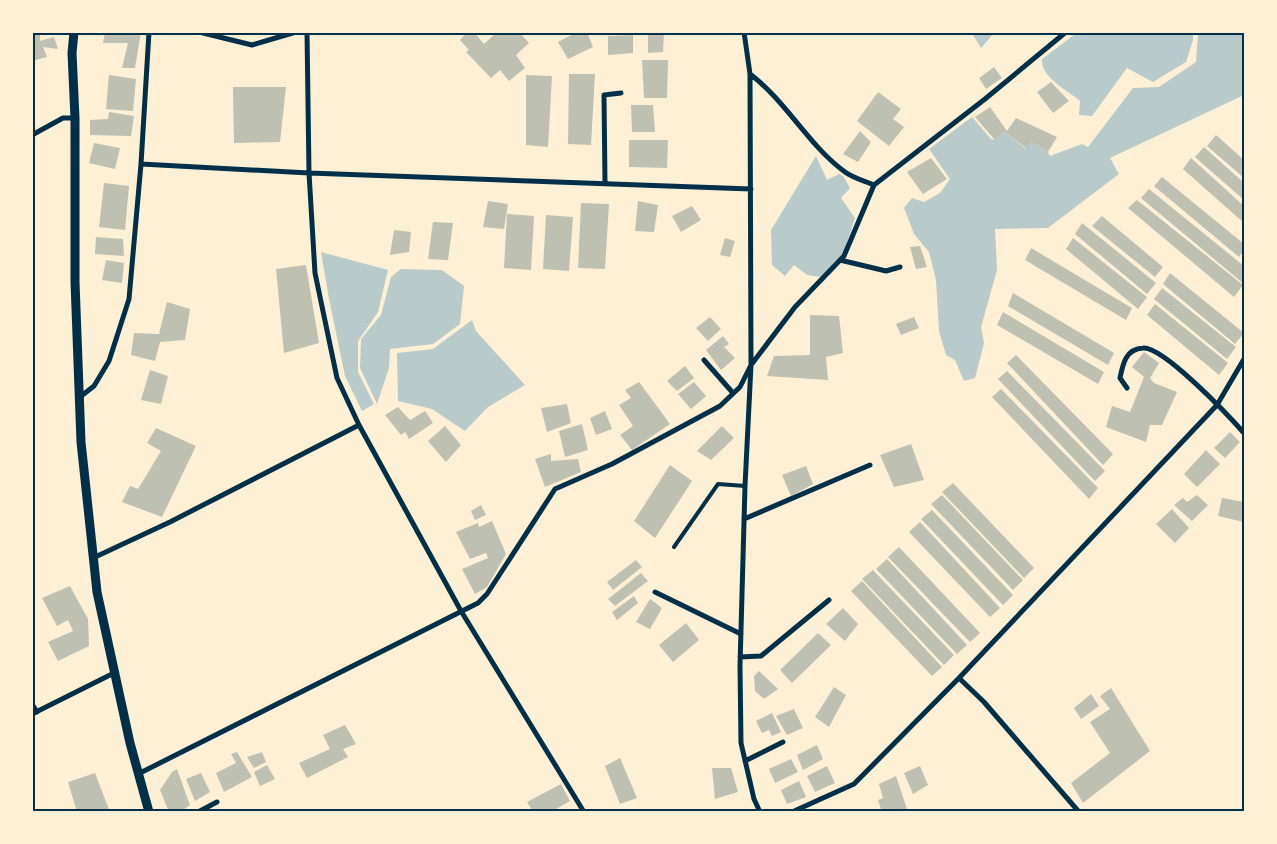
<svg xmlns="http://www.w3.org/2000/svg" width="1277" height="844" font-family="Mulish,sans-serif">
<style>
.green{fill:#b9caca}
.building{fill:#bec0b2}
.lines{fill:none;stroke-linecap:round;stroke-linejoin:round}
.service{stroke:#003049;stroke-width:4}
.minor{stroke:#003049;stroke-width:5}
.tertiary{stroke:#003049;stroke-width:9}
.neatline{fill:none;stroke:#003049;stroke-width:2}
</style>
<rect width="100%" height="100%" fill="#fdf0d5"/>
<path class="green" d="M1078,32L1193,33V40L1186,62L1153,82L1127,68L1092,116L1079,115L1080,101C1068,91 1040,77 1042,59Z
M972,33H994L981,48Z
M1198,33H1244V95L1110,158L1119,174L1048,228L995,229L997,270L981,327L984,343L975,378L964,381L955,360L946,355L939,331L936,280L929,252L914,234L904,208L912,198L924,202L940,193L950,179L929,149L972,117L992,140L1005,132L1026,149L1031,142L1048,152L1050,156L1082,144L1088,147L1133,88L1159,87L1196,62Z
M816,156L827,180L839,174L843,176L850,188L841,198L855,218L843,254L821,277L807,275L794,265L785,276L772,265L771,230Z
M321,252L388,270L378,312L358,341V372L374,404L362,411L345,376L329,299Z
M401,269L442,270L464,286L460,324L433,344L390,349L389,368L377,404L360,368L361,339L381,315L391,277Z
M472,320L476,331L525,385L488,407L465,431L432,409L398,401L397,353L433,349Z"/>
<path class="building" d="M40,32V41L54,37L58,49L43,47L47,57L32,61V34Z
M105,32H141L135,68H122L128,43H103Z
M468,32H474L484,44L497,32H519L529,43L516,55L525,68L509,81L500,70L491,78L466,52L469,50L460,40Z
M577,32H587L593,47L568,59L558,42Z
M648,32H664L663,52L648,53Z
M633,35V53L608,55V36Z
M642,60H668L667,98H644Z
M994,67L1002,78L986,89L979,78Z
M569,74H595L591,145L568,144Z
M109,75L136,79L133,111L106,109Z
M526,75L552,76L548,147L526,145Z
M1051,82L1069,101L1053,113L1037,92Z
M233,87H286L280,142L234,143Z
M878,92L901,109L893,119L904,127L889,146L857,121Z
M631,105H653L655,132H632Z
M990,107L1007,131L1016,118L1057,137L1048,152L1031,142L1027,149L1005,132L994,139L975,117Z
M109,112L134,116L131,136L90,135V120L108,119Z
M860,131L871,142L858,162L843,154Z
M1216,135L1244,160V178L1207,146Z
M629,140H668L667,168L629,167Z
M94,143L120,148L115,169L89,163Z
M1204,147L1244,183V200L1195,157Z
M931,158L947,179L923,194L907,172Z
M1191,158L1244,206V223L1183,169Z
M1162,177L1244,244V250L1239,257L1154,186Z
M104,183L129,186L125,230L99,227Z
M1149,189L1244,266V284L1141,198Z
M1137,200L1243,285L1234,297L1128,208Z
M488,201L508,204L504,229L483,227Z
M638,201L658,205L654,232L635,231Z
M581,203L609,204L605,269L578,268Z
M692,206L701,220L681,232L672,216Z
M507,214L534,216L531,270L504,268Z
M546,215L573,217L569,271L543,269Z
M1102,216L1163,267L1155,277L1092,226Z
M433,222L453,223L448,260L428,259Z
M1082,223L1156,283L1147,294L1075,234Z
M394,230L411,232L409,252L390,255Z
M96,237L123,239L124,256L95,254Z
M725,238L735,241L730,257L720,255Z
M1073,238L1147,297L1138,309L1066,249Z
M920,246L927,267L916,269L910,247Z
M1031,248L1132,308L1126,320L1025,260Z
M106,260L124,263L122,283L102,280Z
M306,265L319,343L284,353L276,269Z
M1170,273L1244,333L1235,344L1163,284Z
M1162,288L1236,347L1227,359L1154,299Z
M1013,293L1114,353L1108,365L1008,306Z
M167,302L190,309L185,340L160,342L155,361L131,355L134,333L159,334Z
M1155,304L1228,363L1219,375L1147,315Z
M1003,312L1104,372L1098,384L997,325Z
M810,315L839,316L843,353L826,357L828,380L767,376L774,356L810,355Z
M710,317L721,329L708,341L696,328Z
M914,317L919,328L901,335L896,324Z
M723,336L729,344L724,347L735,358L721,370L706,350Z
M1144,352L1159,363L1150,378L1154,383L1177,392L1162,425H1150L1146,442L1106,427L1112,406L1130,412L1144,377L1132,367Z
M1016,355L1113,454L1103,465L1007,363Z
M685,366L694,378L677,391L667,381Z
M150,370L168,376L161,404L141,400Z
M1007,371L1105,471L1095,481L998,379Z
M639,382L670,424L632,450L620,435L633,426L619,405L631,398L625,390Z
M694,382L706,396L691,409L678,394Z
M1001,389L1098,488L1089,499L992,397Z
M567,404L571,423L547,432L541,408Z
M398,407L410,420L425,411L433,423L409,439L405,432L401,435L385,415Z
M605,411L612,429L596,435L590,418Z
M582,424L588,450L565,457L559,431Z
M445,426L461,445L446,462L428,441Z
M722,426L734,438L711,460L697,451Z
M156,428L196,446L162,517L122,502L130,486L138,489L161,451L147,443Z
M1230,432L1240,442L1225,458L1214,448Z
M911,444L924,480L894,487L880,455Z
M1206,450L1220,464L1197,487L1184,474Z
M551,454V461L578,459L581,472L545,487L535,459Z
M670,465L692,481L655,538L634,521Z
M806,466L813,484L791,496L782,475Z
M953,483L1034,568L1024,578L942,492Z
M942,495L1023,580L1013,590L931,504Z
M1197,495L1208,505L1192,521L1174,505L1183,498L1187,502Z
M1222,498L1244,502V522L1218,516Z
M481,505L486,515L475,520L471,511Z
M1172,509L1189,528L1175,543L1156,524Z
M932,510L1013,595L1003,605L921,519Z
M492,521L506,554L487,587L475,594L462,569L488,558L486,553L470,559L456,532L478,523L479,527Z
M920,522L1000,608L990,617L909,532Z
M899,547L980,633L970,642L888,557Z
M887,559L967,645L957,654L876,569Z
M636,560L642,567L613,590L607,582Z
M873,570L954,655L944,665L862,579Z
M641,573L648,581L615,606L608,599Z
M862,581L942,667L932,676L851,591Z
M70,586L88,619L89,646L58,661L48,642L73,631L68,620L57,626L42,598Z
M634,596L638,603L617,620L612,612Z
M650,599L662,608L650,629L636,622Z
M843,608L858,624L845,641L826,624Z
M686,623L699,640L673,662L659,645Z
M818,633L831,645L792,683L780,670Z
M759,671L778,689L764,699L755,691L754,676Z
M834,687L846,695L829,727L815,717Z
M1111,688L1150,751L1083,803L1071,783L1110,753L1090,722L1110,709L1100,696Z
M1091,694L1099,706L1081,719L1074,708Z
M794,709L803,728L787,735L776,716Z
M772,713L781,732L772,736L769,730L762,733L756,721Z
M345,725L356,744L343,749L348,757L307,778L299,763L330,749L323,735Z
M817,745L823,759L803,770L797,755Z
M237,752L252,777L224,792L216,773L236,763L231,754Z
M262,752L266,762L254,768L247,757Z
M620,758L637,798L620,804L605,766Z
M791,759L798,772L775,783L769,769Z
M267,765L275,779L260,786L254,772Z
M827,766L835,783L815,792L807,776Z
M920,766L928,785L913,794L904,773Z
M712,768H731L738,792L715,799Z
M177,769L190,805L180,812H169L160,790L172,772Z
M95,773L110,812H77L68,782Z
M201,773L210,792L195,801L186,779Z
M896,776L908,812H882L878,800L883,798L879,784Z
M799,781L806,797L787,804L781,790Z
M561,784L570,801L551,812H533L527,802Z"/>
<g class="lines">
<path class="service" d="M674,547L718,484L745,486"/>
<path class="minor" d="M199,32L252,45L296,32
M307,32L309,173L315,273L337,378L359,425L461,611L584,812
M744,32L750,74L751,365L745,486L740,666L741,743L754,799L760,812
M750,74C787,102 808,145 845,172C853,178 865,181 874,185
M32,135L63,118H75
M141,164L309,173L751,189
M605,184L604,95L621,93
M840,260L886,271L900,267
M704,360L733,393
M1127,388L1120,378C1123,363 1126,349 1143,348C1163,346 1229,416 1244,433
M80,397L94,386L109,361L129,299L141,164L149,32
M744,519L870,465
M93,558L170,522L359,425
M655,592L741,634
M740,657L761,656L829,600
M959,678L984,702L1079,812
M32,704L37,712
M32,714L114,673
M745,761L783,742
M138,774L478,603L487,594L555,489L612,464L720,406L740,387L751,365L795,307L844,256L874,185L985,99L1066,32
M198,812L217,802
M792,812L854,784L959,678L1217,405L1244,359"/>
<path class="tertiary" d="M74,32L72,53L75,118V282L81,442L97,592L130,743L149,812"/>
</g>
<rect width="1277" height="844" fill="none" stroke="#fdf0d5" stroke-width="68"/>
<rect x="34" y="34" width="1209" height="776" class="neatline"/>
</svg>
